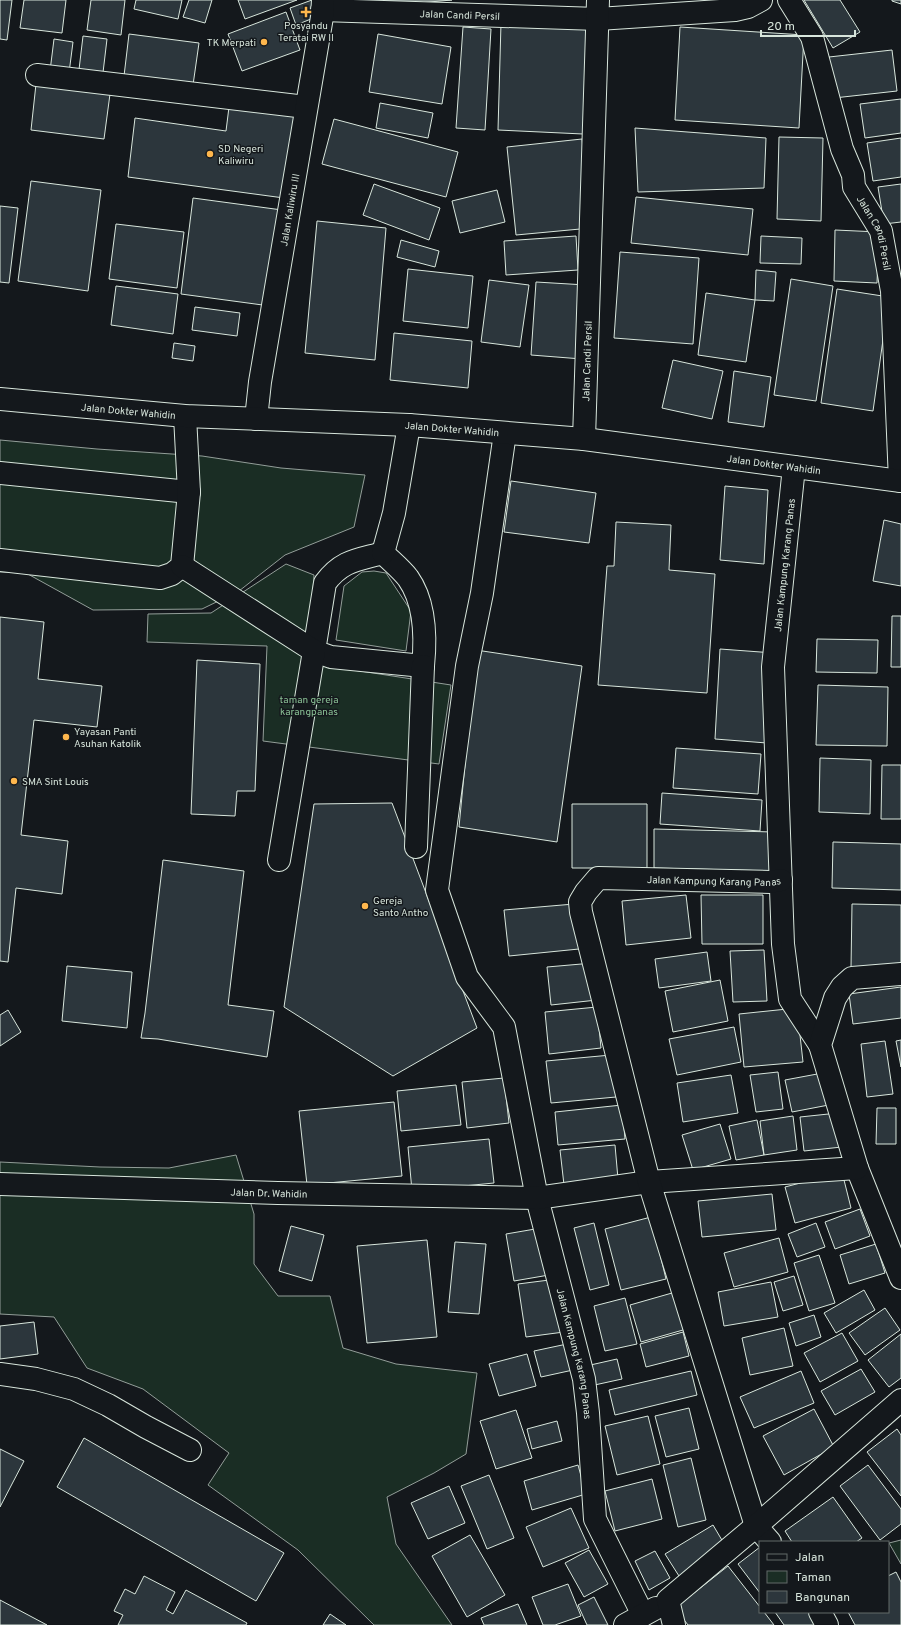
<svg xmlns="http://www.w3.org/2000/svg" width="901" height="1625" font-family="Overpass,sans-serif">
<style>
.green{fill:#1a2d24;stroke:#939e99}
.building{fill:#2c363c;stroke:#d8e6dc}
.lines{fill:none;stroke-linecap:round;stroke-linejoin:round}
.minor-casing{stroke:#d8e6dc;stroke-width:24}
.highway-casing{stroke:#d8e6dc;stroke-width:24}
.minor{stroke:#14181c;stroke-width:22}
.highway{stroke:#14181c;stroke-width:22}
.poi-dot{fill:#ffb74d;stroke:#14181c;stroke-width:1.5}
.labels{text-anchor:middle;stroke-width:3;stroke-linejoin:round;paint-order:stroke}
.street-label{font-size:10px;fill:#d8e6dc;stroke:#14181c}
.poi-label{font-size:10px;fill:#d8e6dc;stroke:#14181c;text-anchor:start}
.park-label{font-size:10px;fill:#8ac095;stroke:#14181c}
</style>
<rect width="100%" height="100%" fill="#14181c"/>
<path class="green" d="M0,440L97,449L202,456L281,468L365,475L354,527L285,555L239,591L202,609L93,610L26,573L0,572Z
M286,564L314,575L308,663L451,685L439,764L263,741L267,646L147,642L148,614L211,613Z
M374,571L386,573L411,611L406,651L336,640L344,586L362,572Z
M236,1155L254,1214V1264L278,1296H330L343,1348L396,1364L477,1373L466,1454L434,1473L387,1497L396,1544L452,1625H374L298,1550L208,1485L229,1453L143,1389L87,1368L54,1317L0,1314V1162L100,1167L169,1168Z
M901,1540V1564L889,1543Z"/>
<path class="building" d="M0,0H12L7,40L0,39Z
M24,0H66L62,33L20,28Z
M91,0H125L121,35L87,30Z
M136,0H182L178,19L134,9Z
M189,0H212L205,23L183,17Z
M238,0H297L245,19Z
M312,0H316L321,15L296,25L290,8Z
M372,0H452L372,7Z
M804,0H840L860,32L833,48Z
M892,0H901V4L892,1Z
M286,12L300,50L242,71L228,34Z
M501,23L587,26L583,134L498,130Z
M463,27L491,29L485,130L456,128Z
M680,27L804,35L799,128L675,120Z
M129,34L199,43L193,85L124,76Z
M378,34L451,47L442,104L369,92Z
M83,36L107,39L102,81L78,78Z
M54,39L73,42L69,73L50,71Z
M892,50L897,91L834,98L829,57Z
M36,84L110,94L104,139L31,130Z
M901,99V133L865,138L860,104Z
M380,103L433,113L428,138L376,128Z
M229,107L294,116L284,198L128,177L135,118L226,131Z
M334,119L458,152L446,197L322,164Z
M635,128L766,138L764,188L638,192Z
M779,137L823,138L821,221L777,219Z
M901,138V177L873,181L867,143Z
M582,139L591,228L516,235L507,147Z
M31,181L101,190L88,291L18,281Z
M374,184L440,208L429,240L363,215Z
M901,184V222L884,224L878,187Z
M497,190L505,222L460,233L452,201Z
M636,197L753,209L748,255L631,243Z
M193,198L282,210L270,306L181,294Z
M0,206L18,208L9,283L0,282Z
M317,221L386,228L375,360L305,353Z
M116,224L184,232L177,288L109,279Z
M835,230L879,232L877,283L834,281Z
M576,236L578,270L506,275L504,241Z
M761,236L802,238L801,264L760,263Z
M401,240L439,251L435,267L397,257Z
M620,252L699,258L693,344L614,338Z
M408,269L473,276L468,328L403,321Z
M756,270L776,272L774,301L755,300Z
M791,279L833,286L816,401L774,395Z
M489,280L529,285L520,347L481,342Z
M536,282L586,285L582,359L531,355Z
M116,286L178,294L173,334L111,325Z
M837,289L889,297L873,411L821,403Z
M706,293L755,300L746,362L698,355Z
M195,307L240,313L237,336L192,330Z
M394,333L472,341L468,388L390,380Z
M174,343L195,346L193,361L172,358Z
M673,360L723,371L712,419L662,408Z
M734,371L771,377L764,427L728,422Z
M511,481L596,493L589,543L504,532Z
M725,486L768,490L764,564L720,560Z
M884,520L901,524V586L873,581Z
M616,522L671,525L669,570L715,574L707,693L598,685L607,566H614Z
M892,616H901V667H891Z
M0,617L44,622L38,679L102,686L97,727L34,720L21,835L68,841L62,894L16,888L8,962L0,961Z
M817,639L878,640L877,673L816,672Z
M720,649L774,653L767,743L715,739Z
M476,650L582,666L557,842L459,827Z
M197,660L260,664L255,791H237L235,816L191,814Z
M818,685L888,687L887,746L816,745Z
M676,748L761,754L758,794L673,788Z
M820,758L871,760L870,814L819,812Z
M882,765H901V819H881Z
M662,793L762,800L760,831L660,824Z
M392,803L477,1028L393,1076L284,1007L314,804Z
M572,804H647V868H572Z
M654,829L774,832L773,871L654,868Z
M833,842L901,844V890L832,888Z
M163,860L244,871L228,1005L274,1011L267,1057L158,1039L141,1038L145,1013Z
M686,895L691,938L626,945L622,901Z
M701,895H763V944H702Z
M574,904L579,949L509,956L504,910Z
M852,904L901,905V969L851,968Z
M764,950L767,1001L733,1002L730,951Z
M707,952L711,981L659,988L655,959Z
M593,963L597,1000L551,1005L547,967Z
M67,966L132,972L127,1028L62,1021Z
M720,980L728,1021L673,1032L665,991Z
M901,987V1018L853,1024L849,994Z
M597,1007L601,1048L549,1054L545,1012Z
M797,1008L803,1062L744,1067L739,1014Z
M8,1010L21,1032L0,1046V1015Z
M734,1027L741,1062L677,1075L669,1039Z
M901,1040V1067L896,1041Z
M885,1041L893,1094L867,1097L861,1044Z
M611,1055L616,1097L551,1103L546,1061Z
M778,1072L783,1109L756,1112L750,1075Z
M828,1072L834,1104L792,1112L785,1080Z
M731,1075L738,1113L683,1122L677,1083Z
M504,1078L509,1123L467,1128L462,1082Z
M456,1085L461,1125L401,1131L397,1091Z
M394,1102L402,1176L307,1185L299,1111Z
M622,1105L625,1139L558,1145L555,1112Z
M877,1108H896V1144H876Z
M838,1113L842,1147L804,1151L800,1117Z
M793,1116L797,1150L764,1155L760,1121Z
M757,1120L764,1155L736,1160L729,1126Z
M720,1124L731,1159L693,1170L682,1135Z
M489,1139L494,1183L412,1191L408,1147Z
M615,1145L618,1179L564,1185L560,1150Z
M842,1172L851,1208L795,1223L785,1187Z
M772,1194L776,1230L702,1237L698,1201Z
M860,1209L870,1236L835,1249L825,1222Z
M651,1217L666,1279L621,1290L605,1229Z
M594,1223L609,1285L590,1290L574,1228Z
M816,1223L825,1247L797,1257L788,1234Z
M291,1226L324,1235L312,1281L279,1271Z
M541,1228L549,1275L514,1281L506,1234Z
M779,1238L788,1272L734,1287L724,1253Z
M427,1240L437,1337L367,1343L357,1246Z
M455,1242L486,1244L479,1314L448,1312Z
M876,1244L885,1273L849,1284L840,1255Z
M819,1255L835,1303L809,1311L794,1263Z
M794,1276L803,1305L783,1311L774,1282Z
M557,1279L564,1332L526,1337L518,1284Z
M771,1282L778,1317L724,1326L718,1292Z
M864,1290L875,1310L836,1333L824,1313Z
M679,1291L690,1328L641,1342L630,1305Z
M625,1298L637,1344L605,1351L594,1306Z
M885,1308L900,1330L865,1355L849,1333Z
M814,1315L821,1337L796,1346L789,1323Z
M34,1322L38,1354L0,1359V1326Z
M784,1328L793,1366L750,1375L742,1338Z
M683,1332L689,1356L646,1367L640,1344Z
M842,1333L858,1361L820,1382L804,1353Z
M901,1334V1378L889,1387L868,1360Z
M567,1344L573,1370L541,1377L534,1351Z
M527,1354L536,1386L499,1396L489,1364Z
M617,1359L622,1379L590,1386L586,1366Z
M861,1369L875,1392L835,1415L821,1391Z
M691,1371L697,1395L615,1415L609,1390Z
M801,1371L814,1403L754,1428L740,1397Z
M689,1408L699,1449L666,1457L655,1416Z
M814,1409L834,1447L784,1475L763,1436Z
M516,1410L532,1458L496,1469L480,1421Z
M648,1416L660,1464L617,1475L605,1426Z
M557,1421L562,1441L532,1449L527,1429Z
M897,1429L901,1435V1496L867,1452Z
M84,1438L284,1553L256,1601L57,1487Z
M0,1449L24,1461L0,1507Z
M691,1458L706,1520L678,1527L663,1465Z
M578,1465L586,1494L532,1510L524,1481Z
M868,1465L901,1509V1524L880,1540L840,1486Z
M489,1475L514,1538L487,1549L461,1486Z
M652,1479L662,1519L615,1531L605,1491Z
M449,1486L465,1523L428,1539L411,1503Z
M833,1497L862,1538L856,1542H792L785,1531Z
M571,1508L589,1548L543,1567L526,1527Z
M713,1525L726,1547L679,1576L665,1554Z
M470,1535L505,1595L467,1617L432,1556Z
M760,1547V1593L738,1564Z
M589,1550L608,1584L584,1597L565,1563Z
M655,1551L670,1578L649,1590L635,1561Z
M728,1566L760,1607V1612H764L774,1625H688L675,1608Z
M896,1572L901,1582V1625H855L848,1612H888V1576Z
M144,1576L175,1592L166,1610L173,1614L186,1590L247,1623L246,1625H118L123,1615L114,1611L125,1589L135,1594Z
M568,1584L581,1616L555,1625H543L532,1597Z
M594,1597L608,1625H587L578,1605Z
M0,1600L47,1625H0Z
M518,1604L527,1625H484L481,1618Z
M775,1612H812L821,1625H784Z
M330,1614L346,1625H323Z"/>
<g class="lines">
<defs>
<g id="minor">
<path id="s1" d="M789,0L812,37L842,149L853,175L854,187L881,231L892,291L900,481"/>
<path id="s2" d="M322,10L598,19L735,10L748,7L761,0"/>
<path d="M37,75L306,107"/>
<path id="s3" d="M256,419L260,382L322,17L323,0"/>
<path id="s4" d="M505,433L482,593L467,666L437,890L467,977L504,1027L537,1198L584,1379L588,1413L595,1519L643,1615"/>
<path id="s5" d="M584,439L598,0"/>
<path d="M794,467L773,667L783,944L790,999L820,1045"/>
<path d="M0,473L189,492"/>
<path d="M383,553C391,561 401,569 408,578C425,602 426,637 423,666L331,657L314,651L325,583C342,560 358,560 383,553Z"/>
<path d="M383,553L394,513L409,425"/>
<path d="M0,560L160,578L172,574L182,566L189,492L185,416"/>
<path d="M182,566L314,651L279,860"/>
<path d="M416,847L423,666"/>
<path d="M857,1168L901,1278"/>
<path id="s6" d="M0,1184L278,1193L537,1198L649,1182L857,1168L820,1045L835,998L842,987L852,978L901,974"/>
<path d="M0,1374L36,1379L74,1389L108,1405L146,1427L190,1450"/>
<path id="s7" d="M770,1542L756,1526L649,1182L581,912L580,902L586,892L598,878L770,882L781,880"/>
<path d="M820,1612L827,1625"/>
<path d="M625,1625L656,1608"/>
<path d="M674,1625L668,1600L756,1526L901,1400"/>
</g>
<g id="highway">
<path id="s8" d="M0,399L185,416L409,425L584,439L901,481"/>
</g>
</defs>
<use href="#minor" class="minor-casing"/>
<use href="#highway" class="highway-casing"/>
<use href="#minor" class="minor"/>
<use href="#highway" class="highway"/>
</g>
<g class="poi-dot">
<path d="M304 6h4v4h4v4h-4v4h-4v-4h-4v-4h4z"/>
<circle cx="264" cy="42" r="4"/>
<circle cx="210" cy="154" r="4"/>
<circle cx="66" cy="737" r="4"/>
<circle cx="14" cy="781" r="4"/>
<circle cx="365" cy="906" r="4"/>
</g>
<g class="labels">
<g class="street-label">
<text dy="4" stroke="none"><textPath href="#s2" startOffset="138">Jalan Candi Persil</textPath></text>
<text dy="4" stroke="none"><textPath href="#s3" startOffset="212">Jalan Kaliwiru III</textPath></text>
<text dy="4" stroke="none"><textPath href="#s1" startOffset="251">Jalan Candi Persil</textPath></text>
<text dy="4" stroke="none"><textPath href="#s5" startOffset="78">Jalan Candi Persil</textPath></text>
<text dy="4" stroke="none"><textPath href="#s8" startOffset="129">Jalan Dokter Wahidin</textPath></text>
<text dy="4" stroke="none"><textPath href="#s8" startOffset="453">Jalan Dokter Wahidin</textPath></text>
<text dy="4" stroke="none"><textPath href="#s8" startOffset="777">Jalan Dokter Wahidin</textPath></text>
<text transform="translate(784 565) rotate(-84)" y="4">Jalan Kampung Karang Panas</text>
<text dy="4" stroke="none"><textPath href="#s7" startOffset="816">Jalan Kampung Karang Panas</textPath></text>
<text dy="4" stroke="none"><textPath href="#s6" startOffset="269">Jalan Dr. Wahidin</textPath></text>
<text dy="4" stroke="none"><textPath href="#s4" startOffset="951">Jalan Kampung Karang Panas</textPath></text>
</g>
<g class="poi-label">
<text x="306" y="29" text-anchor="middle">Posyandu<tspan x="306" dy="12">Teratai RW II</tspan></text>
<text x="256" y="46" text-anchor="end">TK Merpati</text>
<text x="218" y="152">SD Negeri<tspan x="218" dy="12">Kaliwiru</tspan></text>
<text x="74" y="735">Yayasan Panti<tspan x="74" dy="12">Asuhan Katolik</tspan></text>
<text x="22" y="785">SMA Sint Louis</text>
<text x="373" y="904">Gereja<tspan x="373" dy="12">Santo Antho</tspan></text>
</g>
<g class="park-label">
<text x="309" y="703">taman gereja<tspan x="309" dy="12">karangpanas</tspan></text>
</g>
</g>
<rect x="759" y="1541" width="130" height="72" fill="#14181c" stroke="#626a69"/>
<rect x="767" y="1554" width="20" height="6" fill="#14181c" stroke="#626a69"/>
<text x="795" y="1561" font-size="12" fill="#d8e6dc">Jalan</text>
<rect x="767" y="1571" width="20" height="12" fill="#1a2d24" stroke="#626a69"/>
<text x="795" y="1581" font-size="12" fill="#d8e6dc">Taman</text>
<rect x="767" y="1591" width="20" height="12" fill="#2c363c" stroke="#626a69"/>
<text x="795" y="1601" font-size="12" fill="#d8e6dc">Bangunan</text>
<path d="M761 30v6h94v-6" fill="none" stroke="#d8e6dc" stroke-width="2"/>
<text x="767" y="30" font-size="12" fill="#d8e6dc" stroke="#14181c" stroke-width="3" paint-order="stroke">20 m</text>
</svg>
